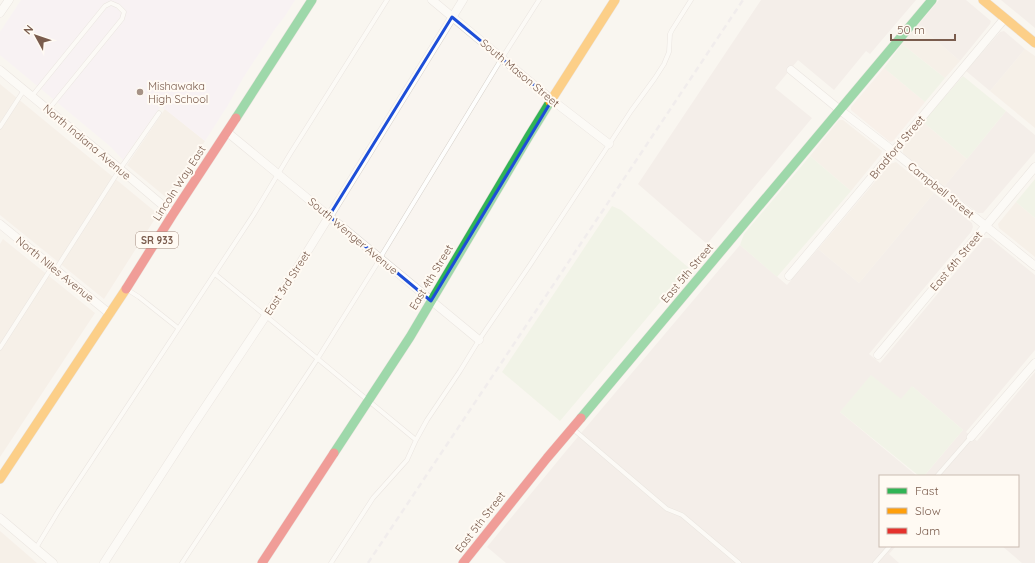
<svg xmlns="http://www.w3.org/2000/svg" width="1035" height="563" font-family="Quicksand,sans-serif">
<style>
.residential{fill:#f2e8de}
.commercial{fill:#f6e8e1}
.industrial{fill:#ede5e0}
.education{fill:#f6eef6}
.green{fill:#e7f0db}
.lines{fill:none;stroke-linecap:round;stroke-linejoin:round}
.lane-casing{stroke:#d7d1cb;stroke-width:5}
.street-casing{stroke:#d7d1cb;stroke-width:9}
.fast-casing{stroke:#d9d2cb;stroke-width:10}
.slow-casing{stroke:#d9d2cb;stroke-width:10}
.jam-casing{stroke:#d9d2cb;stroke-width:10}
.lane{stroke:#fefefd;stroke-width:4}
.street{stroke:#fefefd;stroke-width:8}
.fast{stroke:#30b455;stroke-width:9}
.slow{stroke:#ff9f0a;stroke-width:9}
.jam{stroke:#e5322d;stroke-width:9}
.rail{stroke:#e6e3e7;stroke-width:2.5;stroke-dasharray:6 4;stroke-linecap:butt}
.marked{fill:none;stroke:#1d4ed8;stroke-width:3;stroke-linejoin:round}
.poi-dot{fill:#a69286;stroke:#fffaf3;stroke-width:1.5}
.labels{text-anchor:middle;stroke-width:4;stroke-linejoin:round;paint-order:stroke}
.shield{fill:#fffaf3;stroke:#a28b7f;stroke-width:1}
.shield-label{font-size:10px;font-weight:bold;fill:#7a5c4d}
.street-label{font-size:11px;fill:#7a5c4d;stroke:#fffaf3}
.poi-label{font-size:11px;fill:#7a5c4d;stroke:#fffaf3;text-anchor:start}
</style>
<rect width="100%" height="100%" fill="#f9f5f0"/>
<path class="residential" d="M918,25L960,61L945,78L902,44Z
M1025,49L1035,56V128L990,91Z
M0,84L158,214L104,299L0,215Z
M165,109L205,141L168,199L127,165Z
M839,120H843L882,151L881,154L851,191L810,156Z
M923,122L967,159L944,187L903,153V147Z
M896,162L934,193L859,283L818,249L890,164Z
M1016,202L1035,218V257L999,228L998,224Z
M3,239L95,313L0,457V244Z
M0,531L37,563H0Z"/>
<path class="commercial" d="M884,68L925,102L893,141L890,142L851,110V107Z"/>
<path class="industrial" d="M761,0H916L870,54L866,51L834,90L798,60L775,88L812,118L707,244L638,184Z
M939,0H966L991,21L990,24L960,61L918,25Z
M1001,0H1035V28Z
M1004,31L1025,49L990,91L966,71L1000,32Z
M1006,111L1035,135V152L983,213H978L944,187Z
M934,193L972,223L973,227L971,232L869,354L880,363L984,238H990L1035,275V350L966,432L977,441L1035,372V563H1022L1002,546H1018V476H924L963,430L913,387L901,400L840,412L917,476H880V546H896L889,554L899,563H506L487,547L566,451L740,245L787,285L818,249L859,283Z"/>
<path class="education" d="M21,0H295L285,16L275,29L243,78L228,105L205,141L161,106L123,160L111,147L0,55V32Z"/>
<path class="green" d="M902,44L945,78L925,102L884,68Z
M963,76L1006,111L967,159L923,122Z
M810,156L851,191L777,277L740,245L744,234Z
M1035,179V218L1016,202Z
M612,206L621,210L689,268L560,421L502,372Z
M871,375L901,399L912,386L963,430L924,476H919L840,412Z"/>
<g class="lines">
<defs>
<path id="lane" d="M32,96L105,6L111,3L118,6L124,12L122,19L48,110
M0,127L24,90
M56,269L120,169L159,113
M215,274L416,440
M128,290L139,297L178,328
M0,348L52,267
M573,429L667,509L682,515L739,563
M937,476L971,437
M36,548L59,510L254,214L290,154L387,0
M182,563L318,358L380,259L383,253L394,235L502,58L539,0
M331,563L373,498L407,460L416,440L427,420L460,371L479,340L530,265L631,111L655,78L664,64L669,52L670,34L672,30L691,0
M875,563L890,546"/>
<path id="street" d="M432,0L552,100L609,144
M0,13L9,0
M0,70L120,169L173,214
M791,70L840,110L893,151L1035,266
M227,132L479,340
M0,224L110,314
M789,276L1005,18
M878,355L1035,167
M971,437L1035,363
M0,518L53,563
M104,563L190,430L291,278L463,0"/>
<path id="fast" d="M236,118L312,0
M581,418L932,0
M334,453L410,337L529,136L550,102"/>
<path id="slow" d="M983,0L1035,43
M550,102L615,0
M0,479L126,289"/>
<path id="jam" d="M126,289L173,214L236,118
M262,563L334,453
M463,563L547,458L581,418"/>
</defs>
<use href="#lane" class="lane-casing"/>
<use href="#street" class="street-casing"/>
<use href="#fast" class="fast-casing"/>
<use href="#slow" class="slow-casing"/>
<use href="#jam" class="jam-casing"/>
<use href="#lane" class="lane"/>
<use href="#street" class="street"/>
<use href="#fast" class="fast"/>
<use href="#slow" class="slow"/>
<use href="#jam" class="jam"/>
<path class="rail" d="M368,563L743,0"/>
</g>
<path d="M0 0H1035V563H0ZM452,17L552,100L431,301L329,216Z" fill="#f9f5f0" fill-opacity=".55" fill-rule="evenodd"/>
<path class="marked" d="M452,17L552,100L431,301L329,216Z"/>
<circle class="poi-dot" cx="140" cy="92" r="4"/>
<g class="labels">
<rect class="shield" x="136" y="232" width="42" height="16" rx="3"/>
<g class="shield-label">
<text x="157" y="244">SR 933</text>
</g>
<g class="street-label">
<text transform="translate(520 73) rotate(40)" y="4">South Mason Street</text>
<text transform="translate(87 142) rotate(40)" y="4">North Indiana Avenue</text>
<text transform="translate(897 147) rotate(-50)" y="4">Bradford Street</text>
<text transform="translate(179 183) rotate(-57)" y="4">Lincoln Way East</text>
<text transform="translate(941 190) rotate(39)" y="4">Campbell Street</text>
<text transform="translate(353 236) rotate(40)" y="4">South Wenger Avenue</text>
<text transform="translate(956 261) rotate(-50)" y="4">East 6th Street</text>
<text transform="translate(55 269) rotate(39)" y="4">North Niles Avenue</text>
<text transform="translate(687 273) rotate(-50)" y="4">East 5th Street</text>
<text transform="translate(431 277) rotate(-59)" y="4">East 4th Street</text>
<text transform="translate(287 283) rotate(-57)" y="4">East 3rd Street</text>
<text transform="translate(480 522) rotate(-52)" y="4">East 5th Street</text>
</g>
<g class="poi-label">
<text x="148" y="90">Mishawaka<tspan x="148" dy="13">High School</tspan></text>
</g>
</g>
<rect x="879" y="475" width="140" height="72" fill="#fffaf3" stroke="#cabbb1"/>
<rect x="887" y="488" width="20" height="6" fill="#30b455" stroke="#cabbb1"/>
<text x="915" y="495" font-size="12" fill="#7a5c4d">Fast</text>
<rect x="887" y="508" width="20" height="6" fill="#ff9f0a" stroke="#cabbb1"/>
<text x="915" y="515" font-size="12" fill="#7a5c4d">Slow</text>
<rect x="887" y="528" width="20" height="6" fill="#e5322d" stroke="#cabbb1"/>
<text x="915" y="535" font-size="12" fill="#7a5c4d">Jam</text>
<g transform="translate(36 36) rotate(310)" stroke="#fffaf3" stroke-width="3" paint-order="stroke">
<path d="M0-3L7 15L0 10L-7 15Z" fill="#7a5c4d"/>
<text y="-6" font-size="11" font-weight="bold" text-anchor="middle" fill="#7a5c4d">N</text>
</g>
<path d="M891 34v6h64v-6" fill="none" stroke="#7a5c4d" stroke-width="2"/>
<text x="897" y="34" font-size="12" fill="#7a5c4d" stroke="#fffaf3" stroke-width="3" paint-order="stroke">50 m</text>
</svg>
